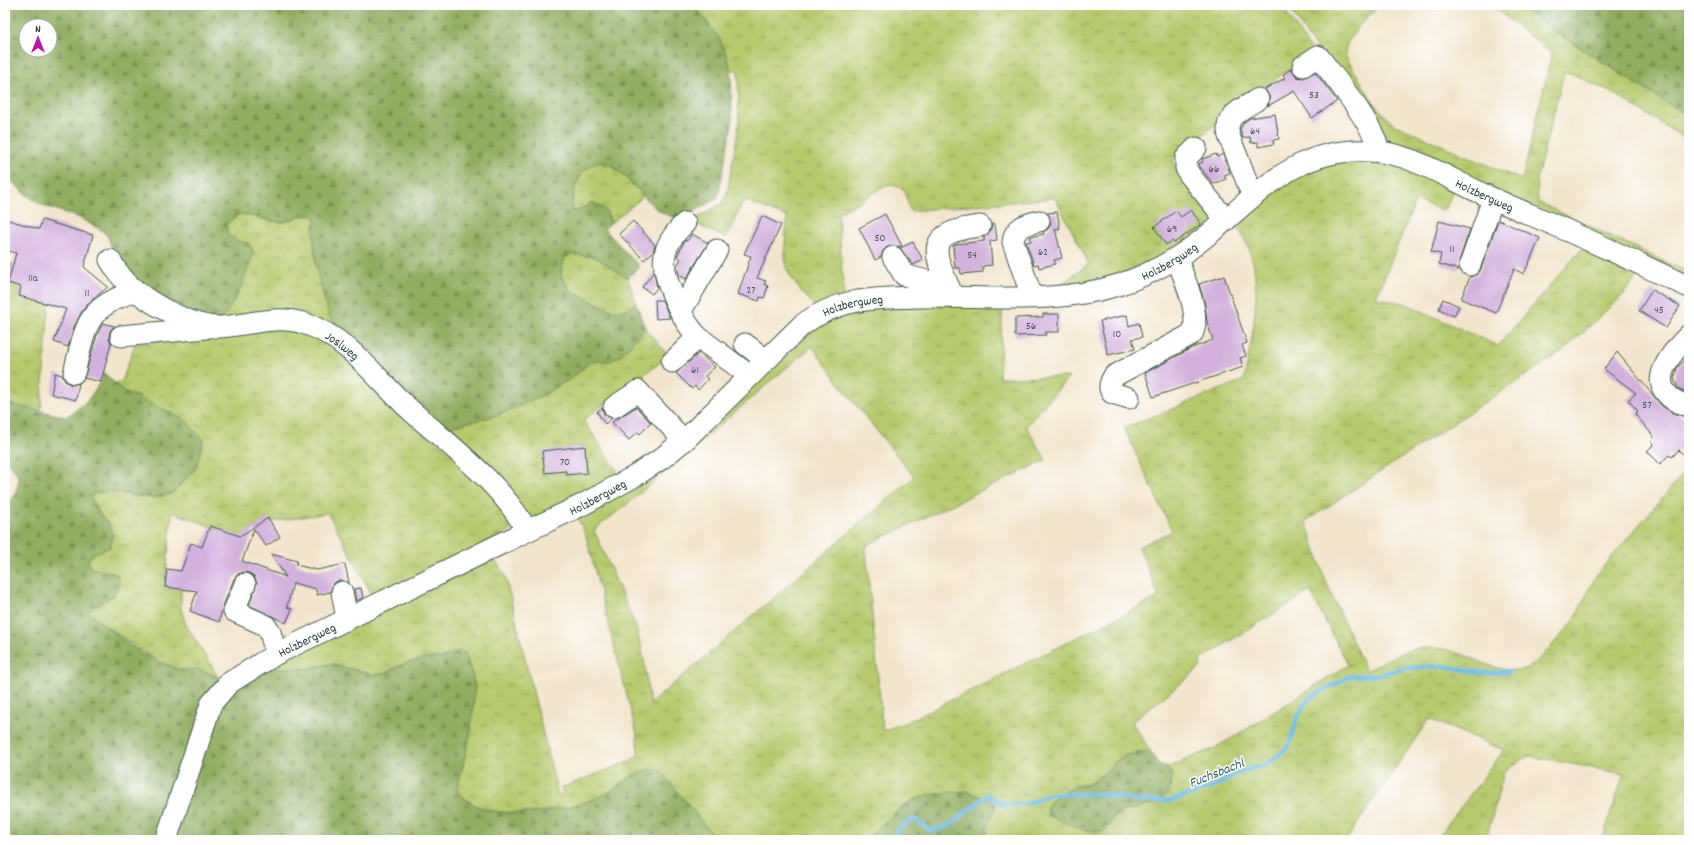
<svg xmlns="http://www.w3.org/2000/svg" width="1694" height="845" font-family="Dekko,sans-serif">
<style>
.grass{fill:url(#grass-tufts);stroke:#6a8350;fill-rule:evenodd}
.forest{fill:url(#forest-firs);stroke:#58754a;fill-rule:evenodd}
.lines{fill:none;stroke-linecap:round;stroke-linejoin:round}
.stream{stroke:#65bae2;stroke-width:4.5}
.building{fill:#d3b0de}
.minor-casing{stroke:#3f564b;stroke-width:23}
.minor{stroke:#fff;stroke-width:21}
.labels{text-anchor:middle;stroke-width:3;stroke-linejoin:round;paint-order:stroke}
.number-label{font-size:11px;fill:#4c5a5e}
.street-label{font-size:13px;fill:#1f3d34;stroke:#fff}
.water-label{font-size:14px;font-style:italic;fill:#346268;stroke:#fff}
</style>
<defs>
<pattern id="grass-tufts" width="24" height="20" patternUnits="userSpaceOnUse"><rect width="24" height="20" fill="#b6c96c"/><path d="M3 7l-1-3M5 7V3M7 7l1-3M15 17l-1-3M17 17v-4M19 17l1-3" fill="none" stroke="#93a45a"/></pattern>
<pattern id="forest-firs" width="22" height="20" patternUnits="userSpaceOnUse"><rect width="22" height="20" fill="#90ad60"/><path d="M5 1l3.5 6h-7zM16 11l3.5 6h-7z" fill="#758e50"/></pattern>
</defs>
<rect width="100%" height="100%" fill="#fff"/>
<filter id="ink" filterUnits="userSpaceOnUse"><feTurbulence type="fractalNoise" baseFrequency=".025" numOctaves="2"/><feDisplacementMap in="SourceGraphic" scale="8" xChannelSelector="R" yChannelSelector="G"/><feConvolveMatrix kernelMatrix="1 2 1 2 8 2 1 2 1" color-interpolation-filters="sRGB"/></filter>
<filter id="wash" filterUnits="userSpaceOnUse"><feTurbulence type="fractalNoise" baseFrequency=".012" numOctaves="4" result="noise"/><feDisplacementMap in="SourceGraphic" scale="16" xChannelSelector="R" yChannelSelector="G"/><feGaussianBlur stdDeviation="0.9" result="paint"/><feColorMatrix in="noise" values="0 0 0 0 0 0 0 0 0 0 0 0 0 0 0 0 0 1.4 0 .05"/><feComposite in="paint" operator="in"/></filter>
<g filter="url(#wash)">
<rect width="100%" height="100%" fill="#f3e5cc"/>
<path class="grass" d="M694,5H1281L1313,53L1258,91L1173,158L1175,167L1219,219L1154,265L1051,291L1089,264L1055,198L910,211L904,189L889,184L838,214L844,299L818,309C781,272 783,268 787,217L744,200L726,238L691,222L722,203L727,193L739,125L738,70H731C723,43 710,27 694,5Z
M1287,5H1380C1367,19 1345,35 1345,55L1375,105L1393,124L1522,180L1552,53L1490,5H1517L1557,33L1684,114L1689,117V141L1618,96L1571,73H1564L1537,178L1538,202L1689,273V282L1391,149L1319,50L1312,43Z
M1368,155L1455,185L1445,211L1416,200L1376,298L1404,303L1498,346L1585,245L1642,271L1622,296L1564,350L1306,521L1326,582L1366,671C1386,661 1402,648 1425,648C1431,648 1437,648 1443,649C1473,653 1506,684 1536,663L1573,622L1597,574L1689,467V840H1602L1624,774L1530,756L1524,758L1504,771L1486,840H1436L1504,750L1429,719L1346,840H986L988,822L995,810L913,800L888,819L866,840H717L680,797L636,773C624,781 611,792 598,798C561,811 483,827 457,790L471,730L475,686L468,661L459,651L446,657L422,659L403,664L385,673L374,675L333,664L304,669L262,667L494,559L505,575L558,795L563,794L561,788L632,760L638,755L637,735L586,536L578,519L573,515L584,510L793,340L834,311L1003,302L999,378L1069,377L1026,426L1046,460L867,545L866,550L883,731L909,721L1159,597L1139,547L1172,531L1124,428L1244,380C1252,336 1266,279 1244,238C1241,232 1236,226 1232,220L1284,177ZM812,346L844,390L914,477L650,704L644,660L636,627L594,530L631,501ZM1310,591L1348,665L1250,727L1215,748L1166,768L1173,775L1133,809L1118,813L1104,831L1074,786L1089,784L1107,772L1117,760L1126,755L1150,751L1132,722L1201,667L1200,660Z
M606,162L622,174L644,196L611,223L606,210L592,202L579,211L572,210C572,193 577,171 594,163C597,162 602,162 606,162Z
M239,214C254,215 268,223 282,222C294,221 296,214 312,215L316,220C307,253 327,301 336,333L219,321L248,243L240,242L228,236L226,224Z
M569,254L595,257L628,278L636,303L626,310L613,311L570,290L561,275L564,260Z
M5,262L13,264L8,283L21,287L19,296L49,304L41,411L5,403Z
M236,328L314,331L498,495L512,526L511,530L375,600L328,513L270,522L267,518L243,538L172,512L165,587L181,589V610L182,611L185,623L219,678L197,669L179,670L159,661L104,625L87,611L115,595L107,571L91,568L88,559L95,553L110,547L112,527L100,515L91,498L93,493L113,492L152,498L122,390L115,383L122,381L135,344Z
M645,328L669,356L583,420L622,478L533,520L440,429L572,378L590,362L599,361L630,345Z"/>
<path class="forest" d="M5,5H694L719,38L725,51L731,70L732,124L719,191L717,198L682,219C671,217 663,214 654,207C640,195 617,157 595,163C592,164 588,168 585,170C574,179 572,197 572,210L579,211L592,202L606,210L611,223L604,229L639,266L628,278L595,257L569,254L564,260L561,275L570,290L613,311L626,310L636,303L645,328L620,356L610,361L590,362L572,378L536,399L495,416L440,429L336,333L325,303L318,275L313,230L316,220L312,215C296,214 294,221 282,222C268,222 254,215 239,214L226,224L228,236L240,242L248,243L254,252C246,275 237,304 219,321L203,319L139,286L113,251L108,237L103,231L80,218L42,205L28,196L5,175ZM26,26H50V50H26Z
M1517,5H1689V117L1557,33Z
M103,372L122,390L184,419L204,440L196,468L172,494L152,498L113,492L93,493L91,498C94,504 97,511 101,516C112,529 115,529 110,547L95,553L88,559L91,568L117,574L120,585C113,601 101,600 88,611C110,631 149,661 177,669C183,671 190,669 195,669C203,670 218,676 222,682L160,840H5V505L15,495L19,481L17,474L5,457V403L66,417C83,407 98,391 103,372Z
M459,651L465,653L475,686L471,730L457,790C483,828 561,811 597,798C618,790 635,765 660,770L717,840H171L222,697L262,667L304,669L333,664L374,675L385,673L403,664L422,659L446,657Z
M1150,751L1158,764L1166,768L1173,775L1171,788L1164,797L1151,805L1118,813L1104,831C1086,834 1064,823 1048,815L1046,807L1054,798L1074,786L1089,784L1107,772L1117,760L1126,755Z
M967,791L995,803V810L988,822L986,840H866C879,828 897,808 913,800C929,793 950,792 967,791Z"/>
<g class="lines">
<path class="stream" d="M892,840L900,827L914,819L932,831L950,825L987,795L1005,805L1030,803L1049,794H1098L1139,801H1170L1216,786L1239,772L1268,764L1289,746L1297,718L1309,698L1351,676L1377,675L1404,668L1445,666L1481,673L1509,672"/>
</g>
<g id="blocks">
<path class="building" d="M1291,68L1297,77L1303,78L1315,72L1337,101L1312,118L1294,91L1268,106L1270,98L1265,89L1285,78L1283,75Z
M1275,114L1279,139L1273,140L1274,144L1258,147V142L1251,143L1250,137L1243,138L1240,129L1244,122L1250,118Z
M1216,154L1217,157L1223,154L1230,173L1224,175L1226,179L1213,184L1198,164L1203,162L1202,159Z
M1191,210L1201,224L1174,243L1172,241L1166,245L1154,227L1176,211L1181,217Z
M1057,212L1060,228L1055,229L1062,258L1054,260L1055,264L1039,268L1038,264L1034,265L1026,242L1031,241L1030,237L1044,234L1043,232L1048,229L1051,224L1048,213Z
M885,214L902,246L887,247L883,251L881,257L875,260L859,228Z
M762,216L781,225L757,278L766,281L764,284L768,286L764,298L760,297L759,301L738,294L751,256L744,254Z
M5,219L39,229L42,220L93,235L84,267L108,287L89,302L81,313L74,327L68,347L54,342L66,309L19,296L21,287L8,283L16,253L5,250Z
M1498,220L1540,238L1524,274L1514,269L1496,313L1461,299L1470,277L1478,274L1481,269Z
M633,221L655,245L653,252L644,260L619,234Z
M1439,221L1470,229L1459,261V270L1439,264L1441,254L1431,252Z
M992,224H995L997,240L990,241L992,265L983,266V272L961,274L960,268H955L953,246L956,244L984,241V237L991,230Z
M692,234L708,243L686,279L679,275L677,265L681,259L677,256L685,240L687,241Z
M913,242L923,260L913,265L900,248Z
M654,272L657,288L652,294L642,287Z
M1224,276L1247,343L1242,345L1246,356L1240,358L1243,367L1153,397L1145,373L1192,348L1213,340L1207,322L1205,305L1199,284Z
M1652,290L1680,306L1666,328L1639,311Z
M1443,299L1459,306L1454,316L1439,309Z
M655,300H662L670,318L656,319Z
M1043,314H1059V332H1046V335L1015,336V318L1043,317Z
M1127,315L1129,326L1139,323L1142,337L1132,339L1135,349L1108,355L1100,321Z
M103,323L114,326L110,331L109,338L111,343L101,382L84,378L97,335Z
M1617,352L1661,405L1672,413L1689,418V460L1679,450L1672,457L1669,455L1660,464L1647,451L1654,444L1651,440L1654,437L1635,414L1638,411L1628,400L1636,393L1604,369Z
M699,353L715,367L705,376L708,379L698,390L695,386L692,389L676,373Z
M1689,355V393L1678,388L1674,379L1677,368Z
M55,373L62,375L65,381L71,385L79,383L76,400L51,394Z
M636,407L651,423L640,434L638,432L629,440L612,422Z
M602,408L604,414L612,418L605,424L597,412Z
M585,446L587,473L566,475V471L545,473L542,451Z
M268,518L280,537L266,546L254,529L242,561L286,577L271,554L297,561L296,565L317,570L345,564L349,583L339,580L334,583L330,592L317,595L316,589L293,583L287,607L292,609L286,623L249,605L257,583L254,576L249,573L244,572L238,574L234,579L223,606L219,622L190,611L197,591L165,587L167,569L181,571L191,543L202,547L210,526L240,536Z
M361,588L363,598L356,601L354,589Z"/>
</g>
</g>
<g filter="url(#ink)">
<use href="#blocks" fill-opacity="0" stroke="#3f564b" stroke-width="1"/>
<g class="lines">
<defs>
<g id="minor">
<path d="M1303,66L1318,56C1333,75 1378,130 1378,151"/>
<path d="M1196,148L1186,158V168L1189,174L1226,220"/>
<path d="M1253,197L1229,136C1223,115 1243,109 1258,99"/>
<path d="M685,223C676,232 668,241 665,254C660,276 683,322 698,337"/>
<path d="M893,257L904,275L949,287"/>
<path id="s1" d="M110,260C117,272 124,282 135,290C154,306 195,328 220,327C249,325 277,314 306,324C348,338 375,377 406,406C446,443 501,482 527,531"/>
<path d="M1470,265L1493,199"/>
<path d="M953,297C935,255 920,233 980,226"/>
<path d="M1032,297L1013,242C1014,227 1027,224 1039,221"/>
<path d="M681,311L717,250"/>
<path d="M1689,335C1676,348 1650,376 1667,394C1672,401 1681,403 1689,406"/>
<path d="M121,336L206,328"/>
<path d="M745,344L766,360"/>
<path d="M672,362L698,337L750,376"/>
<path d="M74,373C86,326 85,307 136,291"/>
<path d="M1129,398L1112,393C1108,387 1110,382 1114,376L1192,334C1202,315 1183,277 1177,258"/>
<path d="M614,407L638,391L684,441"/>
<path d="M245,584L234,611L265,625L270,632L276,654"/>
<path d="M342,592L347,619"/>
<path id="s2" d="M166,840L211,704L229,683L276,654L527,531L582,505L635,476L661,459L688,437L801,326C838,297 876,298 920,297C986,296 1055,305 1118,285C1146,276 1172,262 1195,245C1253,202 1289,147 1369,151C1409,152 1445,177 1481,193C1513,208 1547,221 1579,236C1616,252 1652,270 1689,287"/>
</g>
</defs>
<use href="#minor" class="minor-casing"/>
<use href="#minor" class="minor"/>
</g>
</g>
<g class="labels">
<g class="number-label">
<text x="1314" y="98">53</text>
<text x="1255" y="134">64</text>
<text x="1214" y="172">66</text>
<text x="1172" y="232">69</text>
<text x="880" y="241">50</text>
<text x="1452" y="252">11</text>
<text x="1043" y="255">62</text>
<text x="972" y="258">54</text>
<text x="33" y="281">11a</text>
<text x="751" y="293">27</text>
<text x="87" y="296">11</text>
<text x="1659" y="313">45</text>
<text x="1031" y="329">56</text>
<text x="1117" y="337">10</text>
<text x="695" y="373">61</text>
<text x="1647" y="408">57</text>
<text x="565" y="465">70</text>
</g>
<g class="street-label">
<text dy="5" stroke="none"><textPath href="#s2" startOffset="1591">Holzbergweg</textPath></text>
<text dy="5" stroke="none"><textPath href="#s2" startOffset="1232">Holzbergweg</textPath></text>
<text dy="5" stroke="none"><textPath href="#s2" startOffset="908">Holzbergweg</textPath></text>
<text dy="5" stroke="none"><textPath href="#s1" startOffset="263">Joslweg</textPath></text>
<text dy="5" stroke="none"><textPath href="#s2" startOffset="584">Holzbergweg</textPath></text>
<text dy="5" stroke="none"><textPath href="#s2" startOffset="260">Holzbergweg</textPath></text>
</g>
<g class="water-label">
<text transform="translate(1216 772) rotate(-22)" y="5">Fuchsbachl</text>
</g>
</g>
<rect width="1694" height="845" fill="none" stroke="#fff" stroke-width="20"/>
<g transform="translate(38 38)"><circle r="19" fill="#ffffff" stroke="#a5b1ae"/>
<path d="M0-3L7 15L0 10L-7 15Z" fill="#b5179e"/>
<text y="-6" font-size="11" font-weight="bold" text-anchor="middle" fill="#1f3d34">N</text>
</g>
</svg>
